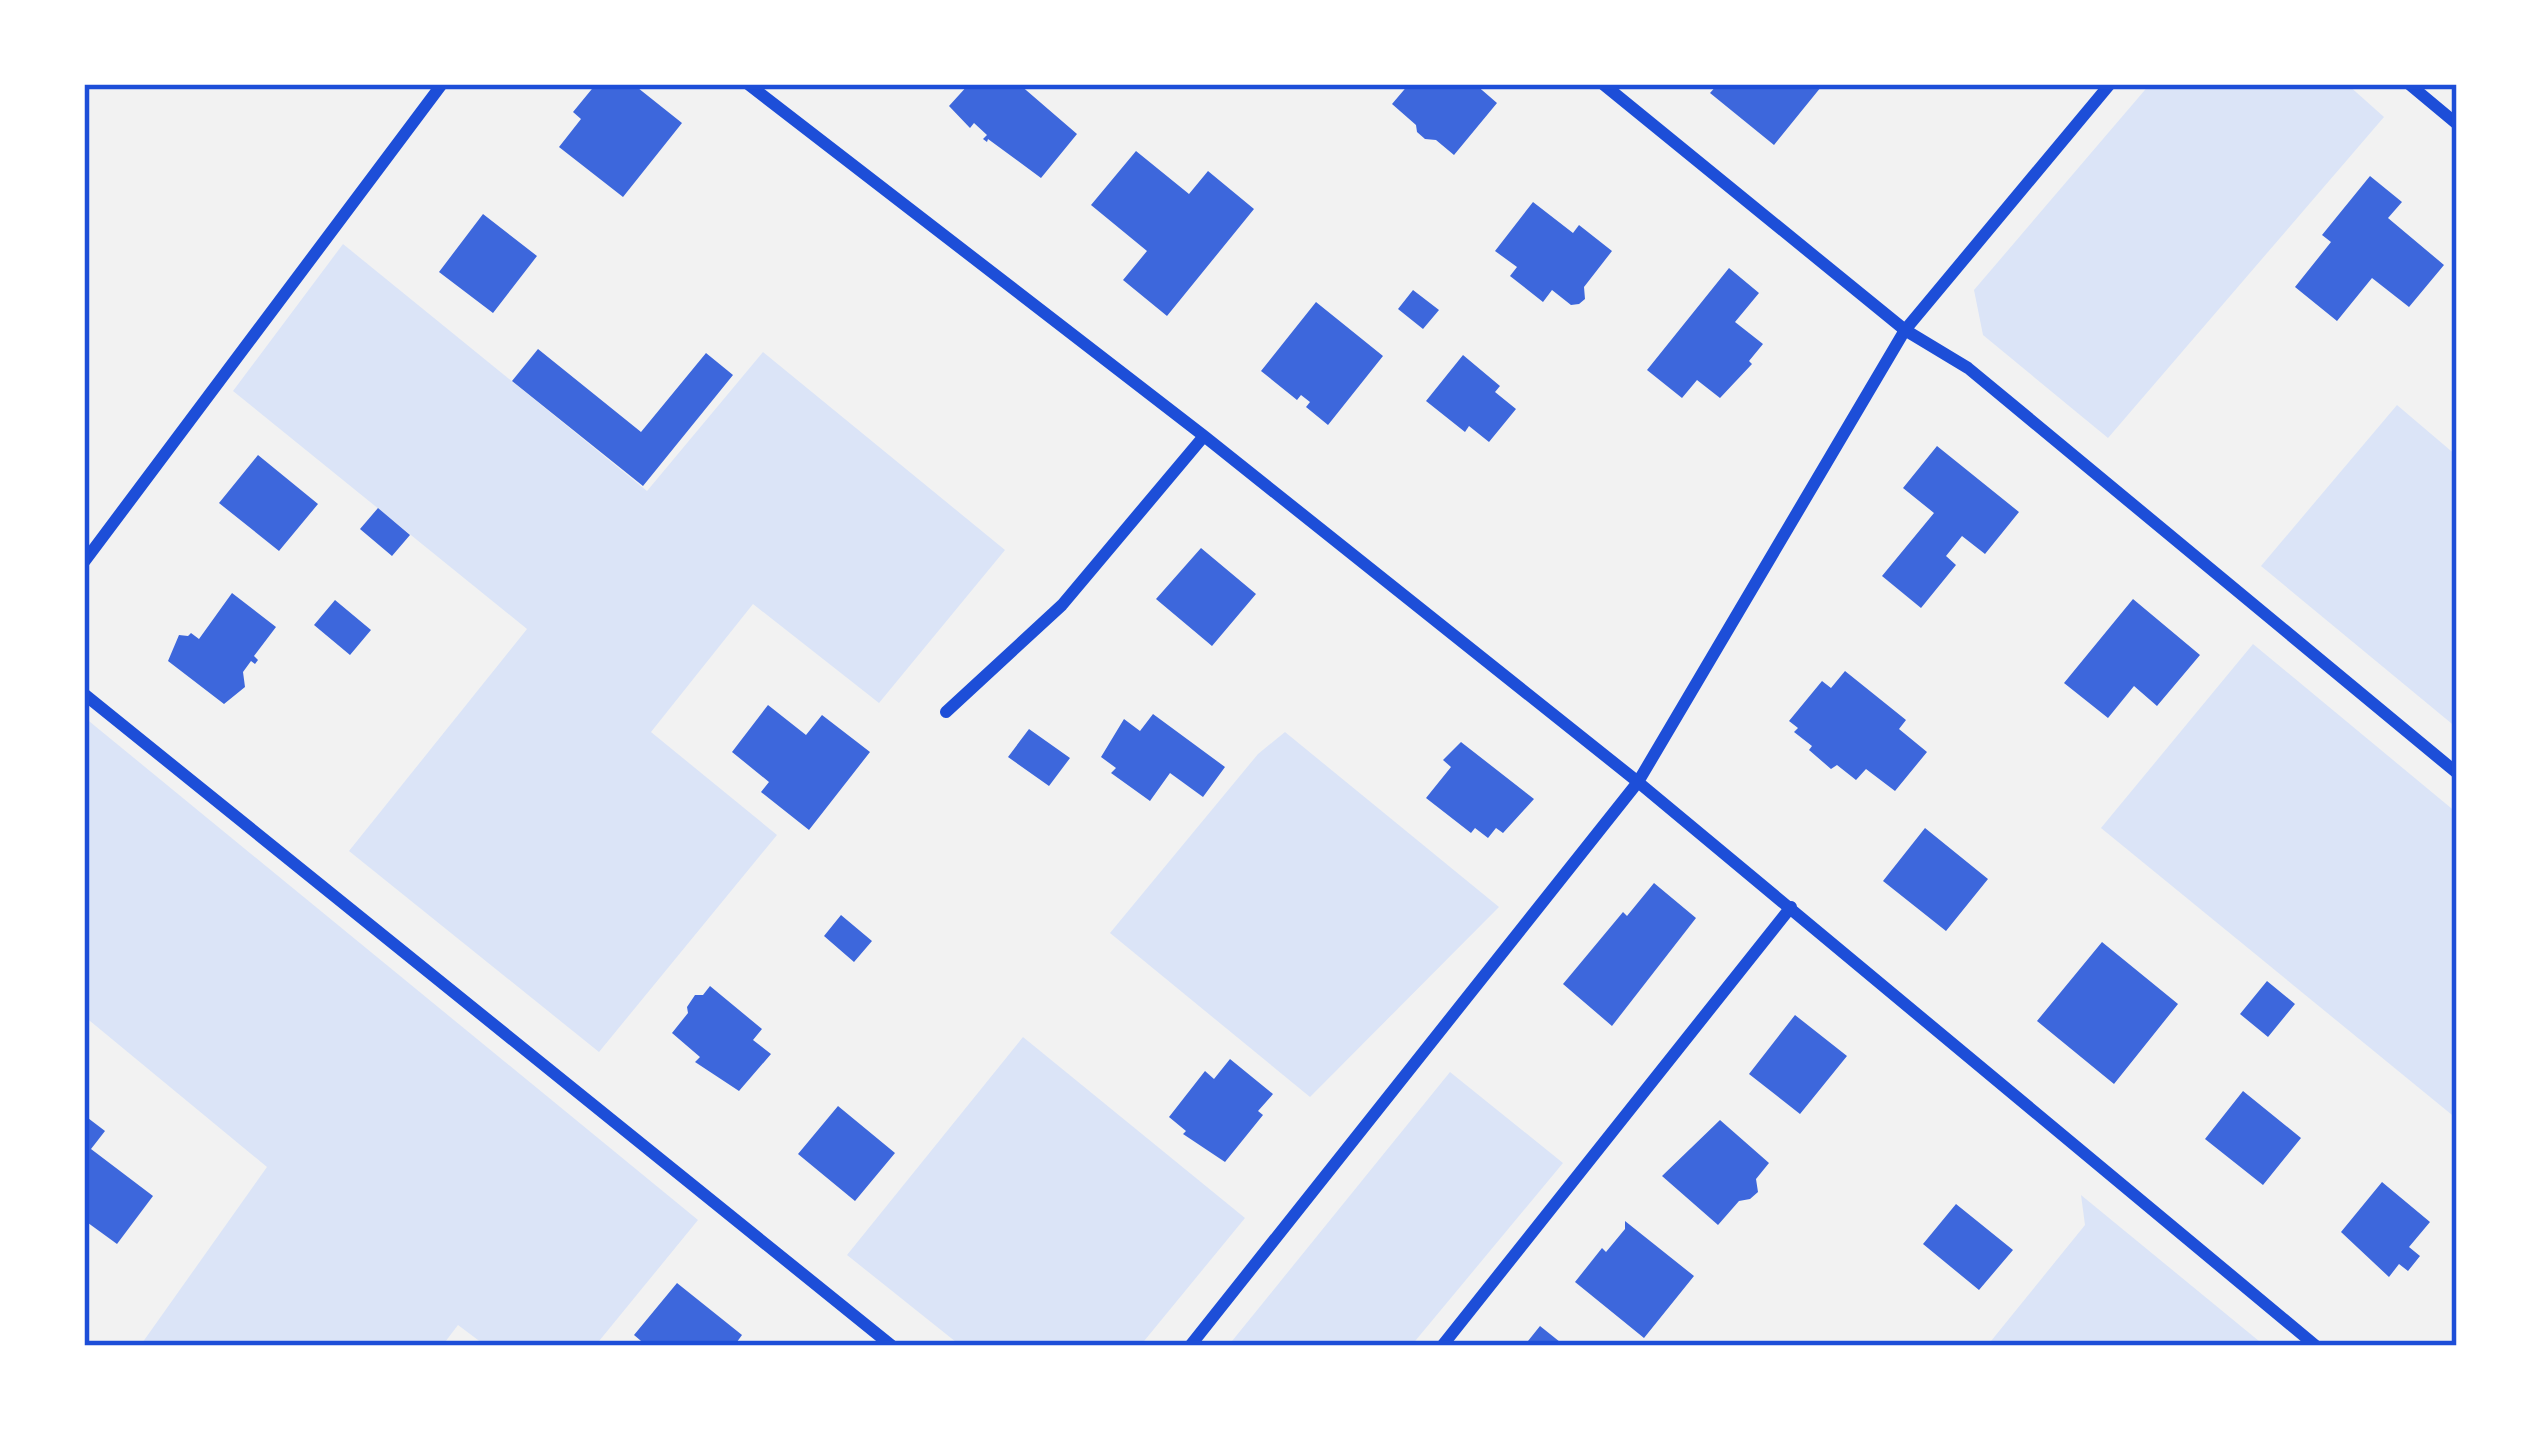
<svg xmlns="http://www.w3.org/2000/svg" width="2541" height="1430" font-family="Signika,sans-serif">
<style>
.green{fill:#dbe4f7}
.building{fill:#3d67dc}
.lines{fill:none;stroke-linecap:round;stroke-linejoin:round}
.minor{stroke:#1d4ed8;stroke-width:12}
.neatline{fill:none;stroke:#1d4ed8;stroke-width:4.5}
</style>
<rect width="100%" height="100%" fill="#f2f2f2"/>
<path class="green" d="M2150,84H2347L2384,117L2108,438L1983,335L1974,290Z
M343,244L647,491L763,352L1005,550L879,703L753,604L651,732L777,835L599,1052L349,851L527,629L233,391Z
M2397,405L2457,456V728L2261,566Z
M2253,644L2457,813V1119L2101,828Z
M84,717L698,1220L595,1346H486L458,1325L442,1346H140L267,1167L84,1016Z
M1285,732L1499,907L1310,1097L1110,933L1258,754Z
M1023,1037L1245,1218L1140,1346H961L847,1255Z
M1450,1072L1563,1163L1411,1346H1228Z
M2081,1195L2265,1346H1987L2085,1225Z"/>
<path class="building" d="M596,84H633L682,123L623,197L559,147L581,119L573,112Z
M969,84H1019L1077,134L1041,178L988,139L987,142L983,139L987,135L974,123L970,128L949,106Z
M1409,84H1475L1497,103L1454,155L1436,140L1425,139L1417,132L1416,125L1392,104Z
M1718,84H1817L1821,87L1774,145L1710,93Z
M1136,151L1189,194L1208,171L1254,209L1167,316L1123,280L1147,251L1091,205Z
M2370,176L2402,202L2388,218L2444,265L2409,307L2372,278L2337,321L2295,287L2331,242L2322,235Z
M1533,202L1573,233L1579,225L1612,251L1584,287L1585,299L1579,304L1571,305L1552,290L1543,302L1510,276L1517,267L1495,251Z
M483,214L537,256L493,313L439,272Z
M1729,268L1759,293L1735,322L1763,344L1749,361L1752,364L1720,398L1697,380L1682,398L1647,370Z
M1413,290L1439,310L1423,329L1398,309Z
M1316,302L1383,356L1328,425L1306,407L1310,402L1301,395L1297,400L1261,371Z
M538,349L641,432L706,353L733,375L643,486L512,381Z
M1463,355L1500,386L1495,392L1516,409L1489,442L1469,426L1465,432L1426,401Z
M1937,446L2019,512L1985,554L1962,536L1946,556L1956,565L1921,608L1882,576L1934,513L1903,488Z
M258,455L318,504L279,551L219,503Z
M378,508L410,535L392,556L360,529Z
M1201,548L1256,594L1212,646L1156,599Z
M232,593L276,627L254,656L258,660L255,664L251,661L243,672L245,687L224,704L168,661L179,635L188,636L191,633L199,639Z
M2133,599L2200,655L2157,706L2134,686L2108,718L2064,683Z
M335,600L371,630L350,655L314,625Z
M1845,671L1906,720L1899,729L1927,752L1895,791L1866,769L1856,780L1837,765L1831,769L1809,750L1812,746L1794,732L1798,728L1789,721L1822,681L1831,688Z
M768,705L806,735L822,715L870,752L809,830L761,792L769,782L732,752Z
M1153,714L1225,767L1203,797L1170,773L1150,801L1111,773L1116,768L1101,757L1124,719L1140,731Z
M1029,729L1070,758L1049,786L1008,757Z
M1461,742L1534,799L1503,833L1496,828L1488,838L1475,828L1471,833L1426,798L1451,767L1443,760Z
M1925,828L1988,879L1946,931L1883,881Z
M1654,883L1696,918L1612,1026L1563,984L1623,912L1627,916Z
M841,915L872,941L854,962L824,936Z
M2102,942L2178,1004L2114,1084L2037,1021Z
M2267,981L2295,1004L2268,1037L2240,1014Z
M710,986L762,1029L753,1040L771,1054L739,1091L695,1062L700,1057L672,1033L688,1013L687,1007L695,995H703Z
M1795,1015L1847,1056L1800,1114L1749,1074Z
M1230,1059L1273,1094L1258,1111L1263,1115L1225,1162L1183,1134L1186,1131L1169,1117L1205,1071L1214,1079Z
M2243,1091L2301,1138L2263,1185L2205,1139Z
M838,1106L895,1153L855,1201L798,1154Z
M84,1115L105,1131L91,1149L153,1196L117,1244L84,1220Z
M1720,1120L1769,1163L1756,1179L1758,1192L1750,1199L1739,1201L1718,1225L1662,1176Z
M2382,1182L2430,1222L2409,1247L2420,1256L2408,1271L2399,1264L2389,1277L2341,1232Z
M1956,1204L2013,1250L1979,1290L1923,1244Z
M1625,1221L1694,1276L1644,1338L1575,1282L1602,1248L1606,1252L1625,1229Z
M677,1283L742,1335L734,1346H647L634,1335Z
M1540,1326L1565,1346H1524Z"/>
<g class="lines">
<path class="minor" d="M748,84L1204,436L1638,782L1905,330L2110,84
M1603,84L1905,330L1968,368L2457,773
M2409,84L2457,124
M84,562L442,84
M84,694L892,1346
M946,712L1062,605L1204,436
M1190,1346L1638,782L2316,1346
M1442,1346L1791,907"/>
</g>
<rect width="2541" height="1430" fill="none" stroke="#ffffff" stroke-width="174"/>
<rect x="87" y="87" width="2367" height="1256" class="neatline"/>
</svg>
